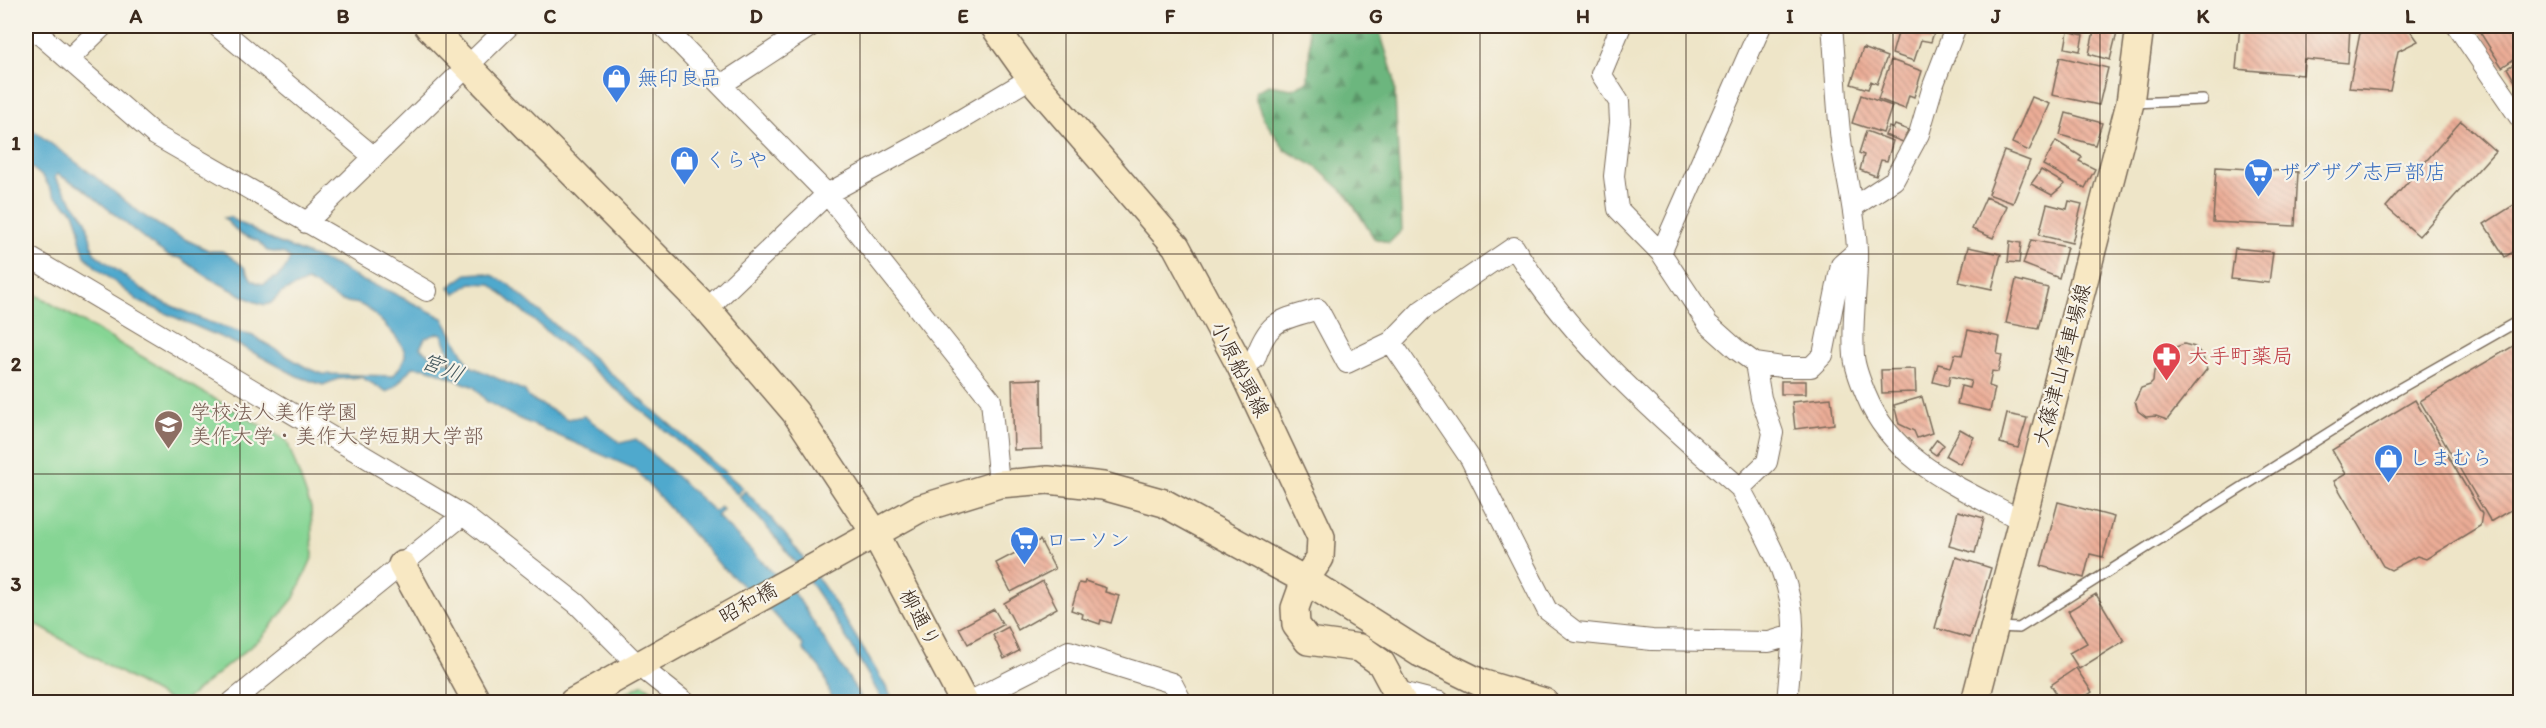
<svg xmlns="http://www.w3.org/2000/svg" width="2546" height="728" font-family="Itim,'Klee One',sans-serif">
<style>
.grass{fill:#86d594;stroke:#608059;stroke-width:1.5}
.forest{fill:url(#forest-firs);stroke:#54704e;stroke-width:1.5}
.park{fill:url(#park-tufts);stroke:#608059;stroke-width:1.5}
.water{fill:#4fa9cd;stroke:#456a76;stroke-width:1.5;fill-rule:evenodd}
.building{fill:url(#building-back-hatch)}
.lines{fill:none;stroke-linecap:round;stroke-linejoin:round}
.lane-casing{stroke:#7a6b5a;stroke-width:12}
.street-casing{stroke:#7a6b5a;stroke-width:22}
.secondary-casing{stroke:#7a6b5a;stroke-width:30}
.lane{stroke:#fff;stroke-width:9}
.street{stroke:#fff;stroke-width:20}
.secondary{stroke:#f8e8c3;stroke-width:27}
.grid{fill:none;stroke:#3b2a1e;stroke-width:1.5;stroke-opacity:0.55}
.labels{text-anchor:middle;stroke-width:4.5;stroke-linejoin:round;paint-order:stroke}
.shop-label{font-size:21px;fill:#366cbe;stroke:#f7f3e8;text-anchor:start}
.health-label{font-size:21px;fill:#be3a42;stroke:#f7f3e8;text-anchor:start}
.street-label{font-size:21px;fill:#3b2a1e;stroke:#f7f3e8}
.education-label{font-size:21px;fill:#785e54;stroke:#f7f3e8;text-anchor:start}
.water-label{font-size:22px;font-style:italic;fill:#42565b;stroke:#f7f3e8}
.neatline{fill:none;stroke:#3b2a1e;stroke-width:2}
.grid-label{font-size:20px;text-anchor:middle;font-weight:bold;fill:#3b2a1e}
</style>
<defs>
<pattern id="forest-firs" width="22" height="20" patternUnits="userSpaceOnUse" patternTransform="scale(1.5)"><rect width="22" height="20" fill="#6cb67e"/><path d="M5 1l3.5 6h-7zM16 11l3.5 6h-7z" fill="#5a9467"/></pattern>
<pattern id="park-tufts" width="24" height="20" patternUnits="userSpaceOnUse" patternTransform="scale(1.5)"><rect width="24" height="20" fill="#86d594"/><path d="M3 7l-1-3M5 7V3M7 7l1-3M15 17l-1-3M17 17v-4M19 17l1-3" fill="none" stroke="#75b77f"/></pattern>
<pattern id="building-back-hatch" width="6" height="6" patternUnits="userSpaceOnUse" patternTransform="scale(1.5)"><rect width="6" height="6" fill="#ecad97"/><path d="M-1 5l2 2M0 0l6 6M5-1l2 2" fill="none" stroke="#c08d7b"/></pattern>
</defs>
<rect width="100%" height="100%" fill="#f7f3e8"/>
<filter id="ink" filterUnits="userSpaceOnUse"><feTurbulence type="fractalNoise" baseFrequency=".0167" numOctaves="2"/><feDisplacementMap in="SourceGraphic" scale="12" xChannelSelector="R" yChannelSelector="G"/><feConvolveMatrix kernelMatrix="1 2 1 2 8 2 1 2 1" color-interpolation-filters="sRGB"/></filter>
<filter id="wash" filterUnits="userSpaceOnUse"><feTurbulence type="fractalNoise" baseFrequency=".008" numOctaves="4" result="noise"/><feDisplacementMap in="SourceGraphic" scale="24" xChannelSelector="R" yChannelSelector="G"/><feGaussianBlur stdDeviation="1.35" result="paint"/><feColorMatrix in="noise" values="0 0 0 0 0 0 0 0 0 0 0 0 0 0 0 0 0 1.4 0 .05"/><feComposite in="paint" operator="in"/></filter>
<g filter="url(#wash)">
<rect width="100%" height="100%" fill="#eee5c8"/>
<path class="grass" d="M26,289L287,441L311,508L313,556L294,598L261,638L183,702H172L26,619Z"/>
<path class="forest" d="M1307,26H1378L1394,77L1402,230L1389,243L1374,238L1347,195L1316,167L1285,150L1263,118L1256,100V91L1269,85L1292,89L1308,81L1310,40Z"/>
<path class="park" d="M643,684L670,702H610Z"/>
<path class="water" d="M26,125L93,175L144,216L172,233L210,251H222L227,254L244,267L252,280L258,283L264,284L277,277L284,270L290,259L285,254L267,251L258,241L240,234L224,218L229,217L274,241L337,266L363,281L389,291L443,318L470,366L525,391L529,398L568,419L584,416L621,443L636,439L715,512L721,507L723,510L717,516L798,598L864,702H832C825,675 825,670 803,650V645L775,615L719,564L635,469L513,416L486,401L474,387L427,368L412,367L395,387L387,392L361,377L338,379L323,385L297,376L241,346L140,302L98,269L85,256L80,239V229L74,212L54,195L44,178L26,163ZM57,174L81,187L151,244L169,256L180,258L209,278L253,301L265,305L271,303L281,293L307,281C319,286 327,294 339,300C346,303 354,302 361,305C372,310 407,344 405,356C404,363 397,371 393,376L323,374L307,368L253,336L206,321L154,298L94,253L86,220L55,178ZM439,333L442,334L454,364L434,358L420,348L425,338Z
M482,273L494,276L508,284L743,488L737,494L697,457L490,284L471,283L455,294L449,287L467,274Z
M745,491C808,552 851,628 895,702H883C845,631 796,554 739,497Z"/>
<g id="blocks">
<path class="building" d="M1846,26H1871L1868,34L1845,27Z
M1871,26H1895L1893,32Z
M1900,26H1936L1931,42L1921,40L1914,61L1892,54Z
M2095,26L2118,28L2110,60L2089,54Z
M2240,26H2350L2348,63L2304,59L2303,75L2236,69Z
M2365,26H2407L2418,41L2398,51L2390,91L2349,88L2361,28Z
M2476,26H2520V55L2502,67Z
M2068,31L2083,35L2080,51L2065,48Z
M1863,48L1887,57L1877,84L1871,81L1868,89L1851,84Z
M2060,57L2108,68L2099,105L2052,95Z
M1891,60L1922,71L1914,97L1909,95L1905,109L1878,99Z
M2520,60V90L2507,68Z
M1861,95L1892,106L1883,133L1852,123Z
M2032,97L2050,104L2029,151L2012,143Z
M2066,113L2102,123L2095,145L2060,135Z
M2461,121L2495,151L2419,236L2386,207Z
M1895,125L1908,130L1903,142L1885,135L1889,127L1893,129Z
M1866,131L1893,141L1887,161L1881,160L1876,176L1860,170L1864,155L1859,153Z
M2056,141L2082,157L2079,161L2095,169L2085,188L2043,165Z
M2004,151L2030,161L2013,203L1988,194Z
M2216,167L2298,172L2295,226L2213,222Z
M2041,170L2065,184L2052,195L2031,184Z
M1986,197L2007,206L1993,238L1972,229Z
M2069,201L2082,204L2072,243L2039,235L2047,204L2067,209Z
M2520,201V247L2505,257L2484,224Z
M2031,240L2067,247L2059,278L2023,264Z
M2010,241L2021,243L2019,263L2008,262Z
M1968,247L2001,254L1992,289L1959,282Z
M2235,248L2273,252L2269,283L2231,279Z
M2016,280L2048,288L2038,329L2006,323Z
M1968,330L2000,337L1997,354L2002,355L1998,372L1992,371L1989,386L1995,388L1990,411L1957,404L1961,386L1969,388L1971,381L1950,376L1948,386L1933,382L1938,364L1951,367L1955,354L1962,355Z
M2520,342V505L2491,522L2420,401Z
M2184,344L2195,347L2202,355L2207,369L2167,420L2156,416L2146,417L2138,411L2135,401L2141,388L2150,385L2153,382L2154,371L2174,361L2176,347Z
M1915,369L1916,392L1882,393L1881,370Z
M1041,379L1042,449L1014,450L1012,380Z
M1781,381H1806V394H1781Z
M1922,397L1932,433L1917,438L1914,431L1899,424L1894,405Z
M1831,398L1834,424L1795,429L1792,402Z
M2415,400L2482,514L2480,526L2426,559L2417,556L2391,570L2383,566L2334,481L2346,474L2332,450Z
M2007,414L2027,418L2018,448L2000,443Z
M1960,429L1974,437L1960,464L1946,456Z
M1937,439L1944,445L1936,455L1929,450Z
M2058,502L2114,517L2103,557L2090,554L2084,578L2041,566Z
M1958,511L1984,518L1975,553L1949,546Z
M1040,540L1055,569L1011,592L996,563Z
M1956,557L1991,568L1970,638L1935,628Z
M1043,581L1057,608L1018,630L1004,603Z
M1085,581L1106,588L1105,592L1119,596L1111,623L1101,620L1100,624L1082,618L1083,614L1071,610L1079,583L1084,584Z
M2096,594L2124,641L2079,669L2069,653L2087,643L2068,611Z
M994,609L1003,625L968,644L959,628Z
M1008,627L1019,651L1004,659L993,635Z
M2076,668L2092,692L2077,702H2062L2051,685Z"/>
</g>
</g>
<g filter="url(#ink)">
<use href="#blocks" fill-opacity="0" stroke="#7a6b5a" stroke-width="1.5"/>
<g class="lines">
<defs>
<path id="lane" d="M2133,103L2203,100
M1998,627L2019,628L2390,394L2520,320"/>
<path id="street" d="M30,26L155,135L427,291
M217,26L374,157
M663,26L827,194L991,400L999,484
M1621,26L1601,74L1619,102L1620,122L1614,176L1618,209L1661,253L1708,324L1737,350L1755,363L1782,367H1811L1823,355L1841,265L1857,251
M1832,26C1836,67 1836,107 1842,148C1847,182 1856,216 1857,251C1858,286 1851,321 1854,356C1855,369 1861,383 1866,395C1893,462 1961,488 2021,520
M2457,26L2520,118
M69,59L103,26
M721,85L811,26
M1853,207L1894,180L1919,134L1933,86L1956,26
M306,223L509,26
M1661,253L1761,26
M26,255L463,515L577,604L638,665L685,702
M707,309L827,194L935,135L1031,78
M1391,342L1422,310L1514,247C1571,341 1658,416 1740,488L1767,462L1773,433L1761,398L1755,363
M1241,367L1255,359C1269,318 1280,321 1318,309L1347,363L1391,342L1470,458L1547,610L1576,632L1652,640L1769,642L1793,635L1787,702
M1740,488C1764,534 1796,582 1793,635
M1397,691L1440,702
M232,702L463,515
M969,702L1069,651L1172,683L1182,702"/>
<path id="secondary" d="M428,26L707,309L795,412L875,533L964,702
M994,26L1031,78L1176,246L1241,367L1321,537L1320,558L1305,580L1295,608L1296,625L1308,641L1360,648L1381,663L1402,702
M402,565L477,702
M573,702L919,509L999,484L1048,480L1103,486L1164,503L1305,580L1420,653L1481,683L1544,702
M1975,702L2130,103L2140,26"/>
</defs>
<use href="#lane" class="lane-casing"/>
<use href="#street" class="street-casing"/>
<use href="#secondary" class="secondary-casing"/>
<use href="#lane" class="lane"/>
<use href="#street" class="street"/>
<use href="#secondary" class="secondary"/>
</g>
</g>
<path class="grid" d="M240,26V702M446,26V702M653,26V702M860,26V702M1066,26V702M1273,26V702M1480,26V702M1686,26V702M1893,26V702M2100,26V702M2306,26V702M26,254H2520M26,474H2520"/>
<defs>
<symbol id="shop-pin" viewBox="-11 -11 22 30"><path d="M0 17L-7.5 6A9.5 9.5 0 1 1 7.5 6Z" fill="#3f7fe0" stroke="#f7f3e8"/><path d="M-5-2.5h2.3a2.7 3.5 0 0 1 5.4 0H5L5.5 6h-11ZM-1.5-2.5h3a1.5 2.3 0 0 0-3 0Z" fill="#fff"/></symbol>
<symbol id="supermarket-pin" viewBox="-11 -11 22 30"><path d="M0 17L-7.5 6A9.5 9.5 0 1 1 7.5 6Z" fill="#3f7fe0" stroke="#f7f3e8"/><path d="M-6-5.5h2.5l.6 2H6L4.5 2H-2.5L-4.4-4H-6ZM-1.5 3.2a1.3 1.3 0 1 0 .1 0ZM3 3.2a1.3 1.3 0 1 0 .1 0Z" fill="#fff"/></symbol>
<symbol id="pharmacy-pin" viewBox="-11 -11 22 30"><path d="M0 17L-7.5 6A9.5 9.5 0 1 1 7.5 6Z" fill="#e0444e" stroke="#f7f3e8"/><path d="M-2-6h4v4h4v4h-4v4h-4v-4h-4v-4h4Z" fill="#fff"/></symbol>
<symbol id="university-pin" viewBox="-11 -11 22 30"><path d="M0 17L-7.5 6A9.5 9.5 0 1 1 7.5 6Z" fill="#8d6e63" stroke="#f7f3e8"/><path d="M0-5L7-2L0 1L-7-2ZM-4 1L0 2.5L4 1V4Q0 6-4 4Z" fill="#fff"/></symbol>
</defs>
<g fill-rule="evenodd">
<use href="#shop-pin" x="600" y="62" width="33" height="45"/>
<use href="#shop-pin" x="668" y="144" width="33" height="45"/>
<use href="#supermarket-pin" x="2242" y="156" width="33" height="45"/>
<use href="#pharmacy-pin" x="2150" y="340" width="33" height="45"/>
<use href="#university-pin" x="152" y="408" width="33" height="45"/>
<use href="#shop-pin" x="2372" y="442" width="33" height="45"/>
<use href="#supermarket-pin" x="1008" y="524" width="33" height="45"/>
</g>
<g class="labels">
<g class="shop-label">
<text x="637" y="85">無印良品</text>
<text x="705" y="167">くらや</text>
<text x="2279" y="179">ザグザグ志戸部店</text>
<text x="2409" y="465">しまむら</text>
<text x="1046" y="547">ローソン</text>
</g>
<g class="health-label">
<text x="2188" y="363">大手町薬局</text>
</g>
<g class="street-label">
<text transform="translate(2062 365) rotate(-75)" y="7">大篠津山停車場線</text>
<text transform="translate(1240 369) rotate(63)" y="7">小原船頭線</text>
<text transform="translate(748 603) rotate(-29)" y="7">昭和橋</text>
<text transform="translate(920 618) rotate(62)" y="7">柳通り</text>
</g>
<g class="education-label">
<text x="190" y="419">学校法人美作学園<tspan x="190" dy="24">美作大学・美作大学短期大学部</tspan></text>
</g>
<g class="water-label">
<text transform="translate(443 367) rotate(22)" y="8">宮川</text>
</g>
</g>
<rect width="2546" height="728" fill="none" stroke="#f7f3e8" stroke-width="66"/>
<rect x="33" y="33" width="2480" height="662" class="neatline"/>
<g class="grid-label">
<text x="136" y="23">A</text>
<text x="343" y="23">B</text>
<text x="550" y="23">C</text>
<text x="756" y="23">D</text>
<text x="963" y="23">E</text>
<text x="1170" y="23">F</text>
<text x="1376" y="23">G</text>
<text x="1583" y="23">H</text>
<text x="1790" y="23">I</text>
<text x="1996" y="23">J</text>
<text x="2203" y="23">K</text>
<text x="2410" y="23">L</text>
<text x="16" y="150">1</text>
<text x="16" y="371">2</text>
<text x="16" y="591">3</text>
</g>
</svg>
